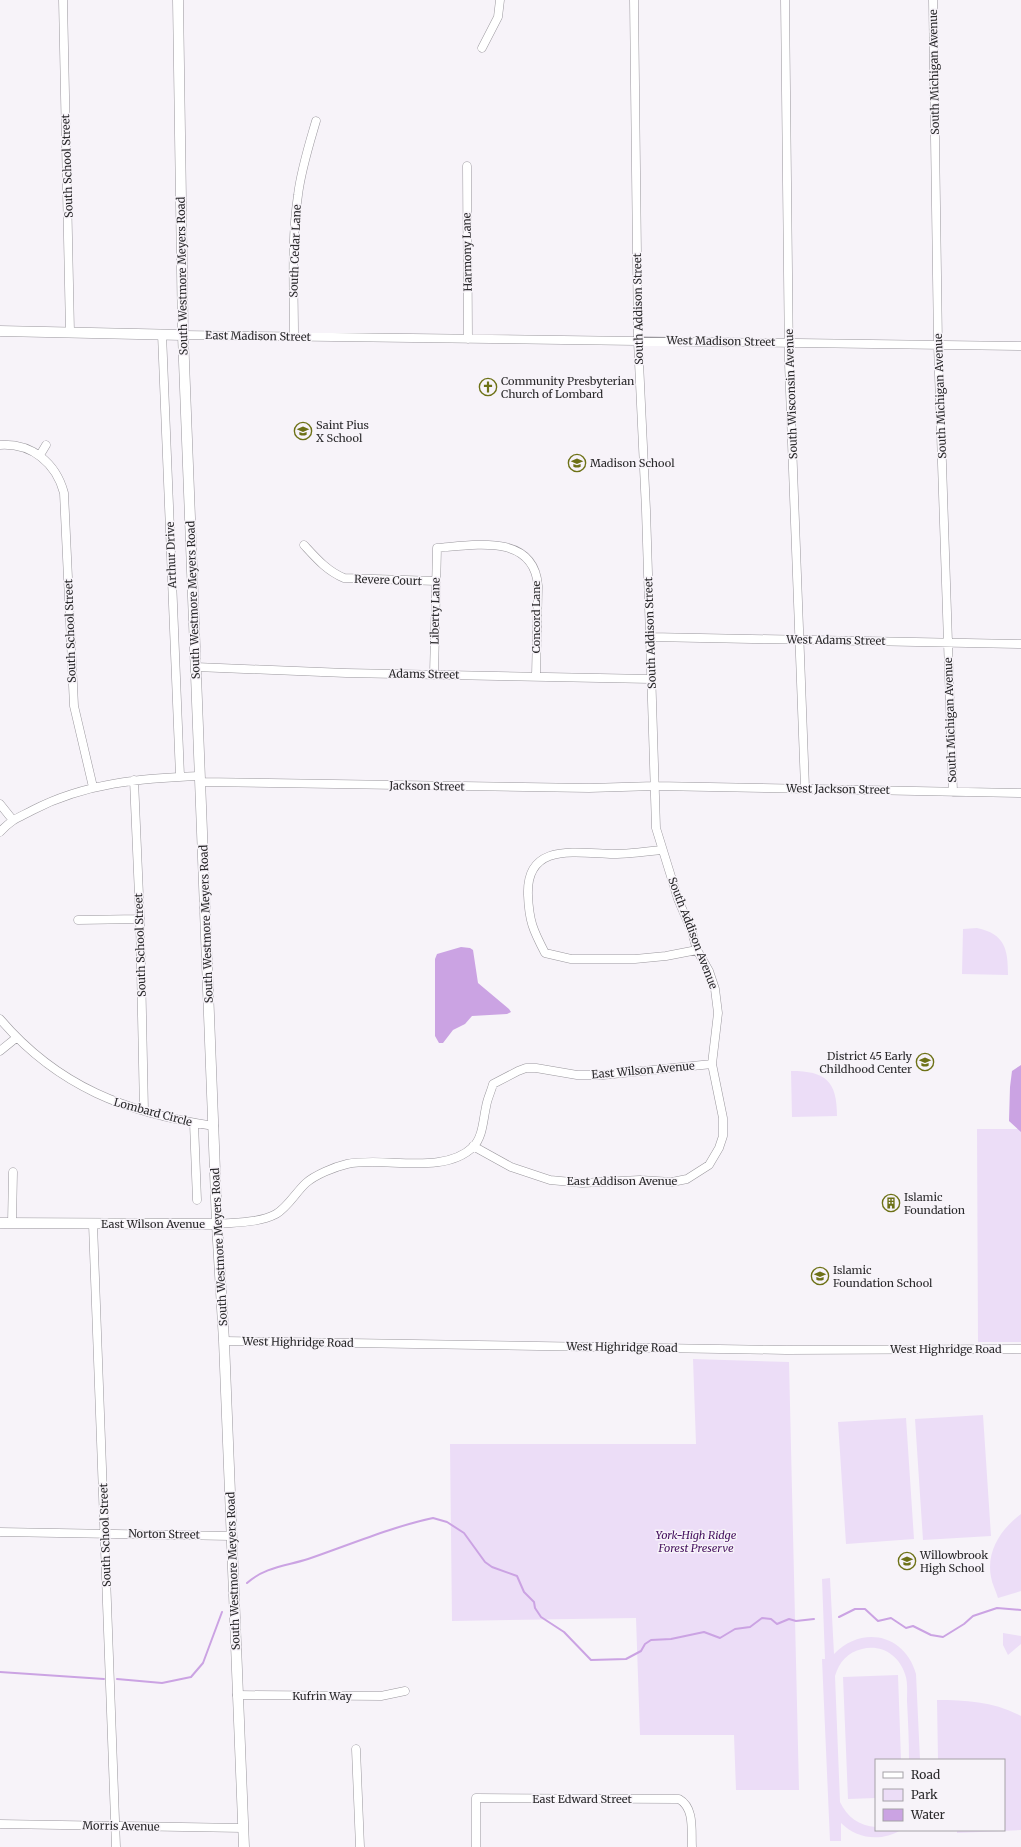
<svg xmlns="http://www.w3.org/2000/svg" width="1021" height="1847" font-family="Merriweather,serif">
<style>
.green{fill:#ecddf7}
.water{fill:#cba3e3}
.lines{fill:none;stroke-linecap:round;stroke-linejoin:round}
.stream{stroke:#cba3e3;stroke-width:2}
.minor-casing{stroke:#9a979d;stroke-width:9}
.tertiary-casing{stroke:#9a979d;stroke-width:11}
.minor{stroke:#fff;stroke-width:8}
.tertiary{stroke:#fff;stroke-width:10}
.labels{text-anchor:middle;stroke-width:3;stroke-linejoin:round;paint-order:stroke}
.street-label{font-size:11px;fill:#2a292b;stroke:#f7f3f9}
.poi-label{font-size:11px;fill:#2a292b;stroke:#f7f3f9;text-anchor:start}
.park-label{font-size:11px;font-style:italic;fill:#44105d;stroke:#f7f3f9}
</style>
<rect width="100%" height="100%" fill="#f7f3f9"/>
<path class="green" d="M977,928C1005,934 1008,949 1008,975L962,974L963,929Z
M791,1071C826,1071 837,1081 837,1116L792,1117Z
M977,1129H1021V1342H978Z
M693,1359L789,1362L799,1790H736L734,1735H640L636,1618L452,1621L450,1444H696Z
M983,1415L991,1536L923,1540L915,1419Z
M906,1418L914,1539L846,1544L838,1422Z
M1021,1514V1591L998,1598C996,1591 992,1584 991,1577C986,1551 1001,1529 1021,1514Z
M830,1578L834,1654C862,1625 905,1634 916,1674L920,1760H909C909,1740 908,1721 907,1701C907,1693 908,1682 905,1674C899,1655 881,1644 862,1649C848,1652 839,1662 835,1676L840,1802C847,1817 859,1826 876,1827V1830H901C881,1842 857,1839 841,1823V1841H830L822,1659H825L822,1579Z
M1003,1633L1021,1636V1644L1008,1655L1003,1645Z
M898,1675L901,1760H876V1798L848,1799L843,1677Z
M937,1700C966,1700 995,1702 1021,1716V1830L957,1833V1830H1004V1760H938Z"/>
<path class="water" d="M461,947L470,948L473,950L478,983L509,1009L511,1012L507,1014L472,1016L465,1024L453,1030L443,1043H439L435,1036V959L437,954Z
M1021,1065V1132L1009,1121L1010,1087L1012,1071Z"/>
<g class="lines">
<path class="stream" d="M247,1583C265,1567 286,1566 308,1559C349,1545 391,1527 433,1518L447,1522L464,1533L485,1562L492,1567L517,1576L524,1592L534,1602L535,1608L541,1617L564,1632L591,1660L626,1659L641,1651L645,1644L651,1640L671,1639L704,1632L720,1638L735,1629L750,1627L762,1618L771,1619L777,1624L789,1619L796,1621L814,1619
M839,1617L855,1609H865L878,1621L891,1618L906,1628L913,1626L931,1635L943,1637L964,1624L973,1616L997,1608L1021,1610
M0,1672L104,1679
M117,1679L162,1683L191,1677L203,1663L222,1612"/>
<defs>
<path id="minor" d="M63,0L70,332
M785,0L789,363L805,788
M933,0L938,344L953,792
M482,48L498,17L500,0
M467,166L468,339
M162,334L180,776
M183,335L1021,346
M294,336C294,289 291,242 298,195C301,170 309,145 316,121
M0,445C32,443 56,463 64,493L74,706L93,787
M40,455L46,445
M304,545C316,558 327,571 344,578L436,581
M650,637L1021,644
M196,667L346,673L651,679
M434,674L437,548C474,545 534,533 538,586L536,676
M134,780L140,919L144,1111
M200,782L589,788L655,786L1021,793
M0,804L12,819
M0,832C12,819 18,818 33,810C85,783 142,778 200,776
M662,850C645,852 629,854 613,854C576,853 526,842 528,895C529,921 533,930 545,953L571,959H635L666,956L697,950
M78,920L140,919
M0,1019C58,1087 127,1113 214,1126
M0,1051L16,1038
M194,1123L197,1200
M473,1146L511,1167L550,1180L582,1183L640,1180L672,1182L687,1179L709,1165L719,1148L723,1136V1118L712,1064L718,1013L715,989L709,971L697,950L692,932L678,899L656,828L646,510L638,341L634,0
M12,1223L13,1172
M93,1224L116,1847
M217,1224C237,1222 259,1223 276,1214C288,1207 296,1192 306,1183C315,1175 334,1167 347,1164C384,1156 443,1176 473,1147C483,1137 483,1120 486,1107C487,1099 491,1092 493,1084L518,1071L526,1068H536L577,1075H603L712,1064
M224,1341L786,1350L1021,1349
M0,1532L231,1536
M237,1695L381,1696L405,1691
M356,1749L360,1847
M0,1824L243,1828
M476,1847V1798L679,1799C695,1808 691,1831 692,1847"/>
<path id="tertiary" d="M178,0L183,335L217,1224L224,1341L244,1847
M0,331L183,335
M0,1223L217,1224"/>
</defs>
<use href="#minor" class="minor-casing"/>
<use href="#tertiary" class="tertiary-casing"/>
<use href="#minor" class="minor"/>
<use href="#tertiary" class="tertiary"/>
</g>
<defs>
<symbol id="church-ring" viewBox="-11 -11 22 22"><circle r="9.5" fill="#f7f3f9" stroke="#6d7116" stroke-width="1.5"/><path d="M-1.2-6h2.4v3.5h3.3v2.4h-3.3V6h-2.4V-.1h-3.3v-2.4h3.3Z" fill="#6d7116"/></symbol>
<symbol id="school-ring" viewBox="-11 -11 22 22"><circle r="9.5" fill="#f7f3f9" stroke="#6d7116" stroke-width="1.5"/><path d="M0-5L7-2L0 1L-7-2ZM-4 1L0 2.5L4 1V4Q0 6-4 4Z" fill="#6d7116"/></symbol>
<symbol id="building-ring" viewBox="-11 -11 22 22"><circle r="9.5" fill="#f7f3f9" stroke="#6d7116" stroke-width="1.5"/><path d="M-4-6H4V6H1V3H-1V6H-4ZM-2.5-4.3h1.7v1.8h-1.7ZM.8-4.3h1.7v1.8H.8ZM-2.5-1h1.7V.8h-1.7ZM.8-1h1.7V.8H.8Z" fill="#6d7116"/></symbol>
</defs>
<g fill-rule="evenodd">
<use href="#church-ring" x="478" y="377" width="20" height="20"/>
<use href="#school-ring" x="293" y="421" width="20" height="20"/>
<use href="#school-ring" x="567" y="453" width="20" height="20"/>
<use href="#school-ring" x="915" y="1052" width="20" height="20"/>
<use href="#building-ring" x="881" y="1193" width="20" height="20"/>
<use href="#school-ring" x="810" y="1266" width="20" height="20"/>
<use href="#school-ring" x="897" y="1551" width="20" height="20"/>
</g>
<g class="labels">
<g class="street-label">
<text transform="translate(934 72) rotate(-91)" y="4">South Michigan Avenue</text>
<text transform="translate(67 166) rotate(-92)" y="4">South School Street</text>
<text transform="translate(295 251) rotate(-88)" y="4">South Cedar Lane</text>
<text transform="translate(467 252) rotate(-91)" y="4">Harmony Lane</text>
<text transform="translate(182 276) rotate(-91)" y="4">South Westmore Meyers Road</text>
<text transform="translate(638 309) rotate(-91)" y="4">South Addison Street</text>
<text transform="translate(258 336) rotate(1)" y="4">East Madison Street</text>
<text transform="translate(721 341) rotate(1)" y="4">West Madison Street</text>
<text transform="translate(791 394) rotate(-92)" y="4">South Wisconsin Avenue</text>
<text transform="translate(940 396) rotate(-92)" y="4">South Michigan Avenue</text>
<text transform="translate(171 555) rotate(-92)" y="4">Arthur Drive</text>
<text transform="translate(388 580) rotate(2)" y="4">Revere Court</text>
<text transform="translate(193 600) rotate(-92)" y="4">South Westmore Meyers Road</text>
<text transform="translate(435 611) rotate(-89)" y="4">Liberty Lane</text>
<text transform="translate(536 617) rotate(-90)" y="4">Concord Lane</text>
<text transform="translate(70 631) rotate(-92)" y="4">South School Street</text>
<text transform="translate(650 633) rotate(-92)" y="4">South Addison Street</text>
<text transform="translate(836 640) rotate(1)" y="4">West Adams Street</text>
<text transform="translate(424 674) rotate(1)" y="4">Adams Street</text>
<text transform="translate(950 720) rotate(-92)" y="4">South Michigan Avenue</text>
<text transform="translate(427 786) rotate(1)" y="4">Jackson Street</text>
<text transform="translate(838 789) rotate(1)" y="4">West Jackson Street</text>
<text transform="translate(206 924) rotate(-92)" y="4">South Westmore Meyers Road</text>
<text transform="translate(693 933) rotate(69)" y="4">South Addison Avenue</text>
<text transform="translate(140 945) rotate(-92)" y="4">South School Street</text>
<text transform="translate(643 1070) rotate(-5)" y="4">East Wilson Avenue</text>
<text transform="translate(153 1112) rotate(15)" y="4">Lombard Circle</text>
<text x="622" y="1185">East Addison Avenue</text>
<text x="153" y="1228">East Wilson Avenue</text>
<text transform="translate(219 1247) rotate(-93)" y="4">South Westmore Meyers Road</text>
<text transform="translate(298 1342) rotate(1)" y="4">West Highridge Road</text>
<text transform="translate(622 1347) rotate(1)" y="4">West Highridge Road</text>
<text x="946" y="1353">West Highridge Road</text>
<text transform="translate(164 1534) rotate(1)" y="4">Norton Street</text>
<text transform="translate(105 1535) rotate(-92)" y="4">South School Street</text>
<text transform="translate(233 1571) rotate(-92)" y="4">South Westmore Meyers Road</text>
<text x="322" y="1700">Kufrin Way</text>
<text x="582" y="1803">East Edward Street</text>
<text transform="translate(121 1826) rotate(1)" y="4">Morris Avenue</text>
</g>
<g class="poi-label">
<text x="501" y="385">Community Presbyterian<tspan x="501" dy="13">Church of Lombard</tspan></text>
<text x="316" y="429">Saint Pius<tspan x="316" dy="13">X School</tspan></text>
<text x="590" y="467">Madison School</text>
<text x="912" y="1060" text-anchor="end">District 45 Early<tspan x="912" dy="13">Childhood Center</tspan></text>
<text x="904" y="1201">Islamic<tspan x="904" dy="13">Foundation</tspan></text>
<text x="833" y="1274">Islamic<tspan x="833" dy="13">Foundation School</tspan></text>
<text x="920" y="1559">Willowbrook<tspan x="920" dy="13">High School</tspan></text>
</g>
<g class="park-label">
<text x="696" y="1539">York-High Ridge<tspan x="696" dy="13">Forest Preserve</tspan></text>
</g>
</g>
<rect x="875" y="1759" width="130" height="72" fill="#f7f3f9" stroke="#a5a2a7"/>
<rect x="883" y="1772" width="20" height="6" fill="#ffffff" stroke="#a5a2a7"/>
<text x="911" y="1779" font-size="12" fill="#2a292b">Road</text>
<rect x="883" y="1789" width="20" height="12" fill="#ecddf7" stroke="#a5a2a7"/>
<text x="911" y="1799" font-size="12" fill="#2a292b">Park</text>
<rect x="883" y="1809" width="20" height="12" fill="#cba3e3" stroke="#a5a2a7"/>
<text x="911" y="1819" font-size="12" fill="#2a292b">Water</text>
</svg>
